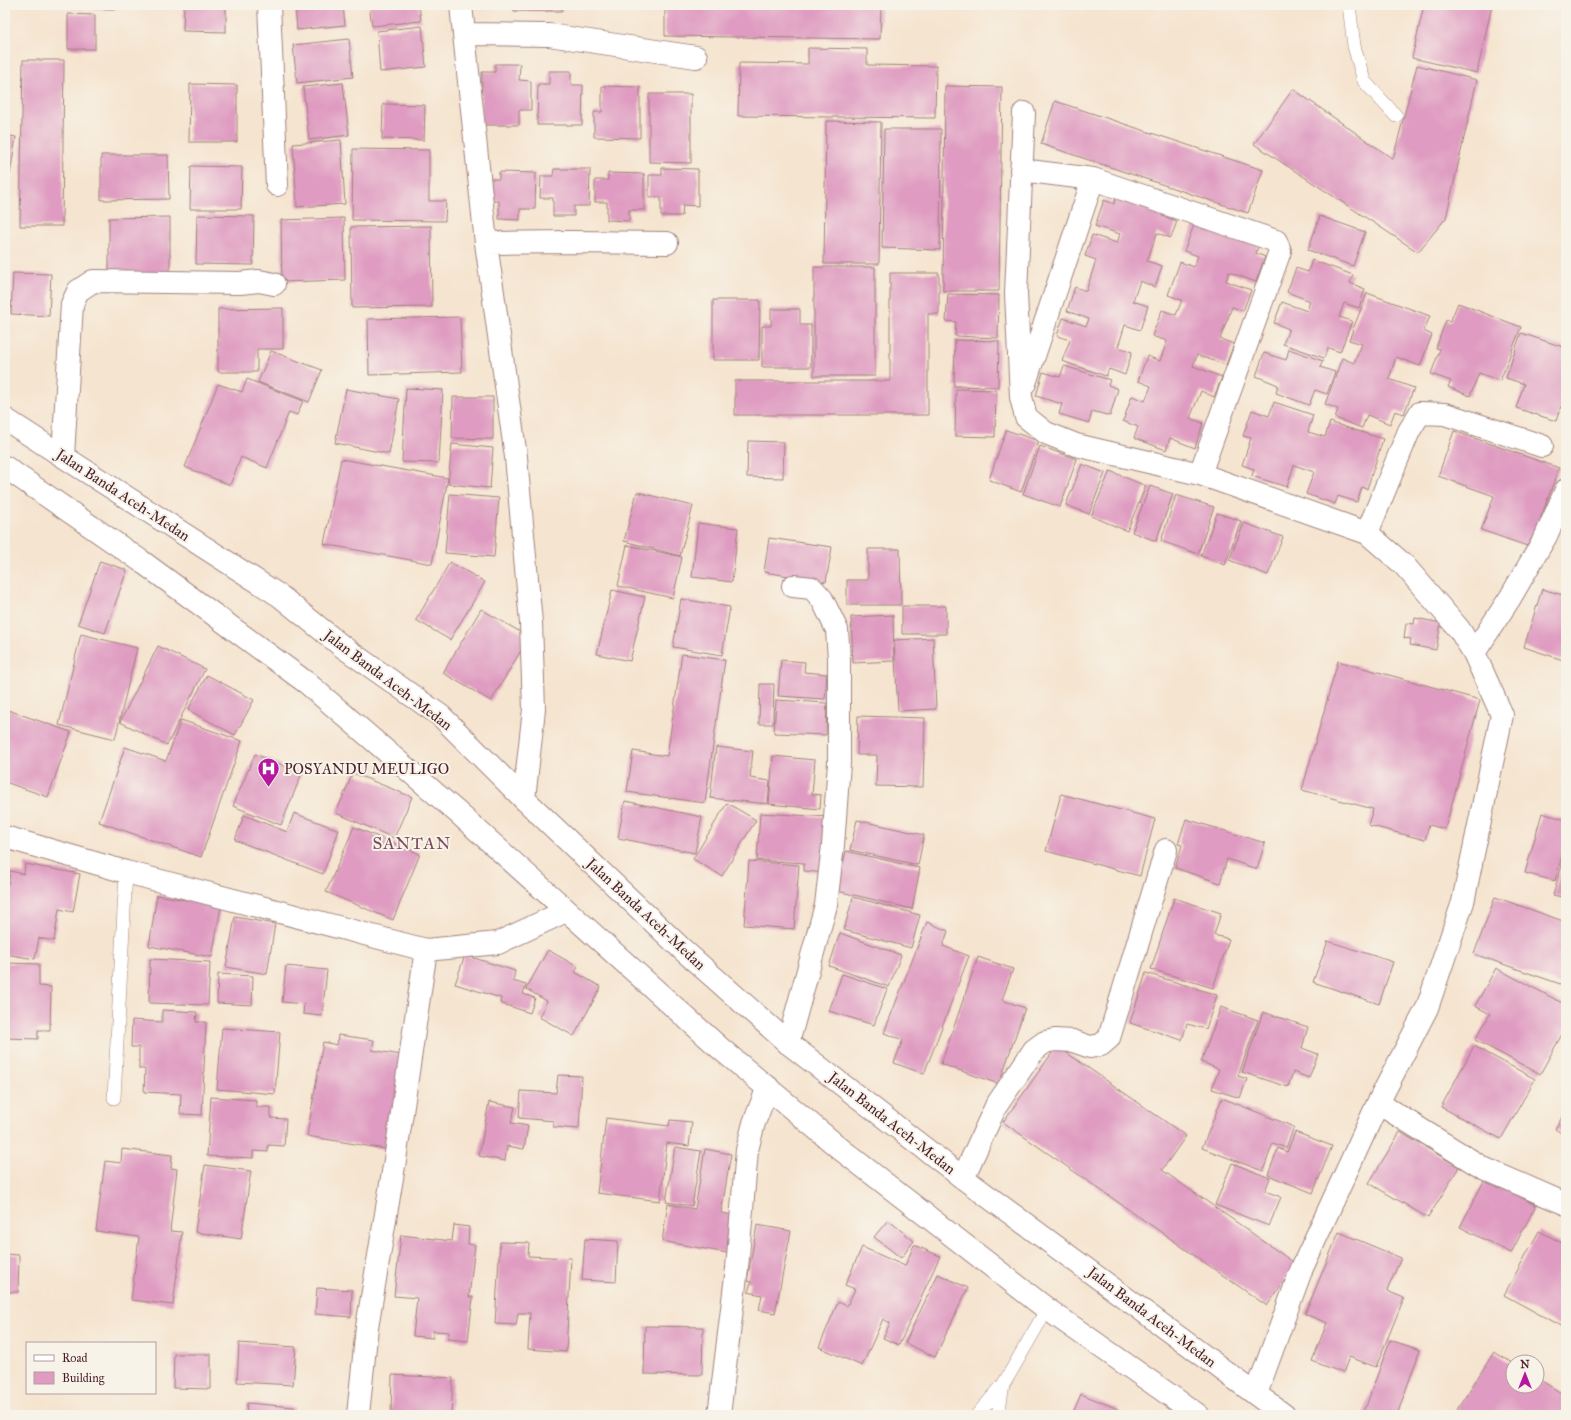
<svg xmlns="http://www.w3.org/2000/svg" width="1571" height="1420" font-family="'IM FELL Great Primer',serif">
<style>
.building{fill:#df9bc1}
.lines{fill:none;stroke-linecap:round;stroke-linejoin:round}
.service-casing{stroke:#a0827d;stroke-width:14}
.minor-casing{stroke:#a0827d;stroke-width:24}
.trunk-casing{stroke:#a0827d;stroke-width:24}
.service{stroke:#fff;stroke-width:13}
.minor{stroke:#fff;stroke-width:22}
.trunk{stroke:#fff;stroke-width:22}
.labels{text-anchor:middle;stroke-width:4;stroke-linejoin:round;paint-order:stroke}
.street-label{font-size:15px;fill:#4a1f2b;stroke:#f7f3e8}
.poi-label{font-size:15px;fill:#4a1f2b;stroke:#f7f3e8;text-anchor:start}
.quarter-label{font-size:17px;letter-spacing:1px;fill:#7e4a60;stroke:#f7f3e8}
</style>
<rect width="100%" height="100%" fill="#f7f3e8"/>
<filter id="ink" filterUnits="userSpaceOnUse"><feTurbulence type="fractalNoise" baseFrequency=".025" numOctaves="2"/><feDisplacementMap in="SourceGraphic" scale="8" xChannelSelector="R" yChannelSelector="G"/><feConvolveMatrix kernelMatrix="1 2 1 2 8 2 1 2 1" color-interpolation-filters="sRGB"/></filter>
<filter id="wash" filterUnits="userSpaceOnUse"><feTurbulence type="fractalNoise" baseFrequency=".012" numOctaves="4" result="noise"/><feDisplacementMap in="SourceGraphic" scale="16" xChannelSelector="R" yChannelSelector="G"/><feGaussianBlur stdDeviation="0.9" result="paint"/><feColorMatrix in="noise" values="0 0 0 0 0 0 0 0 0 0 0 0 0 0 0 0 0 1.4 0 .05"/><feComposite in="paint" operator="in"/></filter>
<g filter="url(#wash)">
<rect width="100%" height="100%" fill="#f5e4cf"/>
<g id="blocks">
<path class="building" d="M71,5H117V9L71,8Z
M184,5H226V32L183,31Z
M295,5H343L345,25L297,30Z
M369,5H419L421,21L372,26Z
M514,5H562V11H514Z
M665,5H881L880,39L665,36Z
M1424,5H1492L1477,73L1412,58Z
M68,14L95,15V49H68Z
M422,26L426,67L380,72L377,31Z
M349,39L353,77L297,83L293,45Z
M808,48L867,49V65L936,66L935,118L738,116L739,63L808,64Z
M23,60H64L62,226H20Z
M495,64H520L519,80L531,81V110H519V125H481L482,72H495Z
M1417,65L1477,80L1446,218L1418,252L1254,144L1293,89L1393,159Z
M549,71H571V85H583L582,125H537L538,84H549Z
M343,83L349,135L309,140L303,87Z
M190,84L237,85V142H189Z
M602,86L640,87V138L594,137V112H602Z
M945,86L1002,87L999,291H943Z
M649,94H691V163L649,162Z
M1055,101L1263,170L1248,213L1041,144Z
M383,104L425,105L424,140L382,139Z
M826,121L881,122L879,264H824Z
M884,129H941L940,250L882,248Z
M5,135L16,137L10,174L5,173Z
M341,140L345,204L297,207L293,144Z
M353,149L429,150V201H446L445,221L352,220Z
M101,155H168L169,199L101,200Z
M191,166L242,167L241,209H190Z
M662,168L698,169V206L683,205L682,216H661V197H649V175H662Z
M554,169H590L589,206H574V216H553V198H540L541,176H553Z
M499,172L536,173L535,209H520V220L499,219V201H486V179H499Z
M608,173L644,174V210H629V221L607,220V202H595V180H608Z
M1118,191L1166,207L1162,216L1177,221L1171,238L1157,233L1147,261L1162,266L1155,287L1140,281L1133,301L1148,306L1140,330L1125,325L1118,347L1132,352L1125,375L1109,369L1106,376L1062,361L1070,340L1057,336L1063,318L1086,326L1089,319L1067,311L1075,287L1086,291L1090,279L1096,260L1085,256L1092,235L1117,243L1120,234L1095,226L1104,200L1114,204Z
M197,215L254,216L253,265L196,264Z
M1320,216L1365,232L1353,266L1308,250Z
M170,217V274H109V218Z
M344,218L345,280L282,282L281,220Z
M1209,222L1260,241L1256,253L1265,257L1256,282L1229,272L1226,281L1251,290L1243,311L1232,307L1220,339L1234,344L1226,365L1197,355L1193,366L1222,377L1214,397L1201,391L1190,418L1203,423L1195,448L1170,438L1166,450L1134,438L1138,427L1123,421L1132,396L1145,401L1151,386L1138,381L1147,356L1160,361L1167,341L1152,336L1162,310L1176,315L1182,300L1168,295L1180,262L1194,267L1198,256L1184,251L1194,225L1207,230Z
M431,226L432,307L352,308L351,227Z
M1312,260L1353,275L1350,283L1365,289L1359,308L1344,303L1339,317L1352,321L1340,352L1328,348L1324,358L1283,344L1289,329L1274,323L1282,302L1307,311L1310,301L1287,292L1296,268L1308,272Z
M814,267H875V376H814Z
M13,273L51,274L49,316L11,314Z
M890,273H939V314H928V415H735V381H890Z
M1367,293L1430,316L1424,331L1432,335L1420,366L1396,357L1389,379L1414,388L1404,414L1395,411L1390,424L1367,415L1362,428L1335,418L1338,409L1325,404L1342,358L1354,363L1362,344L1349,340Z
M948,294L999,295L998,338L955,336L956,322L946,321Z
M713,300H760L759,360H713Z
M1458,303L1521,327L1500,381L1479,373L1470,396L1448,387L1451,381L1431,374L1440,349L1436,348L1446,320L1450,322Z
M283,308V349H257V372H218V309Z
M771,309H800V325H811V367H762V326H771Z
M460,317L462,372L369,375L368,319Z
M1521,333L1566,348V394H1565L1556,421L1516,408L1524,384L1506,378Z
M955,340L999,341L998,387L954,386Z
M1289,349L1323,361L1320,367L1335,372L1327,394L1315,390L1309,405L1276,393L1278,385L1256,376L1264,353L1286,360Z
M271,351L322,370L309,402L258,382Z
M1064,366L1110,380L1108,385L1118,389L1110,416L1092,411L1089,423L1059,414L1062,404L1036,396L1043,372L1060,377Z
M247,379L303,401L297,415L289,412L267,468L241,457L230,485L185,467L218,384L242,392Z
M406,388L443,390L439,463L402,462Z
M346,389L399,399L389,454L335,443Z
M956,389L996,390L995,437L955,436Z
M453,397H493V439L452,438Z
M1274,402L1313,415L1308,432L1325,437L1330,422L1383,439L1367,489L1362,487L1357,502L1338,496L1335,504L1306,494L1314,472L1294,465L1287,487L1252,476L1254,469L1242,465L1251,438L1243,436L1252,410L1269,416Z
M1006,430L1039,441L1021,492L989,480Z
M1454,431L1559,468L1530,547L1481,530L1494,496L1438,476Z
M748,441L784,442L783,478L747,477Z
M452,444L493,448L490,488L448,484Z
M1040,446L1077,459L1060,507L1023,494Z
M341,459L448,478L432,564L324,544Z
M1082,464L1105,473L1089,514L1066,505Z
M1110,471L1146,486L1127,531L1091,516Z
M1150,486L1173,494L1156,541L1132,532Z
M637,492L693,506L680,556L624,541Z
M450,494L499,498L494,557L445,553Z
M1176,495L1214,507L1198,554L1161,541Z
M1217,513L1241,521L1225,565L1201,556Z
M698,523L738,528L732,582L692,577Z
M1244,523L1283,537L1268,575L1229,560Z
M769,538L832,547L826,582L764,572Z
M627,545L682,557L673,598L618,586Z
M868,549H900L901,605H847V580H868Z
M100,561L127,570L105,633L78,624Z
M450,562L485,582L450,640L416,620Z
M1542,589L1566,596V661L1524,647Z
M612,590L645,597L630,661L597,654Z
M681,599L730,607L722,655L673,647Z
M902,606H946V634H902Z
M481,609L529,637L491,701L443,673Z
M893,615L894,661L853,663L851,617Z
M1415,618L1441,623L1436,650L1410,645L1411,639L1404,638L1406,623L1414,624Z
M81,634L137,648L115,739L59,725Z
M933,638L936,709L898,711L894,640Z
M158,646L205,669L167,745L120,722Z
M682,654L725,660L705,803L627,792L633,751L667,756Z
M781,660L805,662L804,672L827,674L825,699L778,696Z
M1338,661L1480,700L1445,829L1429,825L1425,840L1368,825L1373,809L1302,790Z
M207,675L254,700L235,735L188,710Z
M760,684H774L773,724H759Z
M776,700L827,703L826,735L774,733Z
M5,709L71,732L48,797L5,782Z
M858,716L925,718L923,787L876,786L877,755H857Z
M181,720L242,741L201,857L99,822L125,747L166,761Z
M716,747L753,751L750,778L770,781L768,804L710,798Z
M255,754L302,773L281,825L233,806Z
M773,756L815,760L812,794L821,795L820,809L769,804Z
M353,773L412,797L394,838L336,813Z
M1061,794L1155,819L1140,876L1046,851Z
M625,801L702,817L695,853L618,838Z
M727,803L756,820L722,876L693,859Z
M294,813L339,830L323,874L235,840L244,815L287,832Z
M760,813L829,817L826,873L804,871V863L757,860Z
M1542,813L1566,820V842L1555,881L1525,873Z
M1186,819L1265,843L1257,869L1227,859L1220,883L1175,868L1182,845L1178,844Z
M857,820L924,835L918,865L850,850Z
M354,827L420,854L393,920L326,892Z
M846,851L920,868L912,909L837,891Z
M1566,852V898L1553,895Z
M749,861L799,865L794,929L744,925Z
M25,864L80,874L73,912L59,909L54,941L39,938L35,959L5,954V883L8,884L10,871L24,874Z
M157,895L221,906L212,957L149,946Z
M853,897L920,915L911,948L844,930Z
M1495,897L1566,922V986L1474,954Z
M1174,898L1221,913L1214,935L1229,939L1213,988L1151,969Z
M235,917L275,924L267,974L226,967Z
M927,922L948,931L943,946L969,956L924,1074L894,1063L903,1040L884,1033Z
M840,933L901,955L889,987L829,966Z
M1328,941L1393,962L1379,1004L1313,982Z
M548,950L578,967L575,972L601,987L574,1036L539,1017L547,1001L526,989Z
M465,955L515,971L513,981L526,985L523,994L535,998L530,1013L500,1003L501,998L455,984Z
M978,957L1013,969L1002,1000L1025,1008L999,1084L941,1064Z
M150,959L210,962L208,1005L149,1003Z
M5,963L39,964V986L51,987L50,1030H38V1039L5,1038Z
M286,966L327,970L322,1016L303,1014L304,1004L282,1002Z
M1496,968L1566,1005V1027L1540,1074L1475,1040L1490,1014L1475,1006Z
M1146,973L1217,995L1206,1029L1187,1024L1182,1040L1130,1023Z
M218,974L253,976L252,1005L217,1003Z
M842,974L887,989L874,1025L829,1011Z
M1221,1007L1258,1020L1238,1076L1247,1079L1240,1098L1212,1089L1219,1069L1201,1062Z
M162,1010L197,1012L196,1022H206L202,1115L180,1114L181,1094L144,1092L145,1069H139V1047H131L132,1020L162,1022Z
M1263,1012L1308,1027L1302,1048L1318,1054L1309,1078L1293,1072L1288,1087L1242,1072Z
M222,1028L280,1032L275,1094L217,1089Z
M338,1035L374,1040L372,1050L407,1056L391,1150L307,1136L323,1042L337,1045Z
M1057,1046L1186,1136L1162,1170L1296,1264L1267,1306L1003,1122Z
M1474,1046L1535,1079L1501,1139L1441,1107Z
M558,1075L582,1076L579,1129L553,1127L554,1121L519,1118L521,1091L556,1093Z
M211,1097L256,1100V1107H271V1118L286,1119L284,1146L268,1145V1152L253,1151V1158L207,1156Z
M1222,1098L1294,1127L1286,1148L1273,1143L1263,1171L1202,1148Z
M489,1102L515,1107L511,1123L528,1126L524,1149L507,1146L505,1161L479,1156Z
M1566,1111V1136L1555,1129Z
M606,1118L669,1126L670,1120L692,1122L689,1146L667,1143L660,1201L597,1193Z
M1295,1132L1332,1146L1313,1193L1268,1175L1278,1148L1287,1152Z
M1400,1132L1459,1167L1428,1218L1369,1183Z
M675,1147L701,1151L692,1206L666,1202Z
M122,1149L172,1155L171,1168L177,1169L170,1231L182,1232L173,1305L131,1300L139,1237L96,1231L105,1161L121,1163Z
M705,1149L731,1154L721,1213L739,1216L732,1254L662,1241L668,1204L695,1209Z
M1232,1163L1270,1178L1265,1191L1281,1197L1269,1226L1215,1205Z
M205,1165L251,1171L241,1239L195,1232Z
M1485,1179L1536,1205L1511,1253L1460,1227Z
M888,1220L914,1241L901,1258L874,1237Z
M454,1225L469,1227L468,1244L475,1245L469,1297H473L468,1341L448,1339L449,1332L433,1331V1338L413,1336L417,1298L394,1296L401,1235L452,1241Z
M757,1225L791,1231L775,1313L759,1310L762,1295L748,1292L751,1282L747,1281Z
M1539,1231L1566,1245V1329L1504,1295Z
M1339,1232L1401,1258L1387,1291L1404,1298L1376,1367L1349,1357L1343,1373L1312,1361L1327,1323L1305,1314Z
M585,1239L618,1241L616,1282L582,1280Z
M500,1242L529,1243L528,1256L571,1258L566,1352L528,1349L530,1313H518L516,1325L495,1324Z
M914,1245L940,1256L899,1345L883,1338L890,1323L883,1319L862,1366L819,1347L838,1302L847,1306L855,1289L845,1285L862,1247L905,1266Z
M5,1254L19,1255L18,1292H5Z
M938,1274L968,1288L935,1357L905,1343Z
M317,1288L352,1290L351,1317L315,1314Z
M645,1326L703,1327L702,1375L644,1374Z
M1390,1340L1420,1350L1397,1415H1363Z
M239,1343L296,1347L293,1385L237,1382Z
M1494,1352L1513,1363V1386H1537V1378L1566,1396V1415H1454Z
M174,1354H211V1389L173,1388Z
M392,1375L453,1378L451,1415H391Z
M1081,1394L1118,1409L1116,1415H1072Z
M247,1403L294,1407V1415H246Z"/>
</g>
</g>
<g filter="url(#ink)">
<use href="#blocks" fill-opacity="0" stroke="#a0827d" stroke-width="1"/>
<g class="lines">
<defs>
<path id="service" d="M1349,5L1354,46L1364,81L1396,116
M114,1098L126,872
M977,1415L1003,1385L1047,1309
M998,1415L1003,1385"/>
<path id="minor" d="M269,5L277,185
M461,5L464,34L549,35L696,57
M464,34L486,243L516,457L531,623L534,709L524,799
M1024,113L1016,293L1021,397L1026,417L1046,433L1076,445L1200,474L1367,533L1404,565L1459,629L1474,653L1502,715L1463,902L1427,1008L1378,1103L1302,1268L1256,1394
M1021,170L1093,179L1276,241L1280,251L1200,474
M486,243L570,242L667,243
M1025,383L1093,179
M63,456L72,304L78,291L93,281L240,283L259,281L274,284
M1367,533L1409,431L1420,413L1445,414L1542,446
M1474,653L1510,598L1546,536L1566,490
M5,837L126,872L426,950L498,943L566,911
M788,1043L826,905L833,845L839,763V659L837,630L822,599L812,588L793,586
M1378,1103L1483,1168L1566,1204
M963,1178L996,1106L1034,1050L1045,1042L1055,1040L1073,1041L1090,1047L1101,1045L1109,1038L1166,850
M358,1415L367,1327L395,1160L426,950
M719,1415L737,1268L747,1150L754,1123L768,1087"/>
<path id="trunk" d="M5,419L280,596L343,647L441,716L524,799L683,950L788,1043L963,1178L1284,1415
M5,467L141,561L307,683L457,812L721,1049L843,1151L1047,1309L1198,1415"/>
</defs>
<use href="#service" class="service-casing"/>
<use href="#minor" class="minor-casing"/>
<use href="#trunk" class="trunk-casing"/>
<use href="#service" class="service"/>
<use href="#minor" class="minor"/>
<use href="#trunk" class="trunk"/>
</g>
</g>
<defs>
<symbol id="hospital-pin" viewBox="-11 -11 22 30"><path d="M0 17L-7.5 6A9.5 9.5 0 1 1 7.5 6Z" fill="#b5179e" stroke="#f7f3e8"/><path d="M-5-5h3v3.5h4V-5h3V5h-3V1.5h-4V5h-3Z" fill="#fff"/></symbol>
</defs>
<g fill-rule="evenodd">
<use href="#hospital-pin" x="256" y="756" width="25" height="34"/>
</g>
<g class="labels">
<g class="street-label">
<text transform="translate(123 495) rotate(33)" y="5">Jalan Banda Aceh-Medan</text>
<text transform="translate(388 680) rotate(37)" y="5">Jalan Banda Aceh-Medan</text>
<text transform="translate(646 914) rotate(43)" y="5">Jalan Banda Aceh-Medan</text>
<text transform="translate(892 1123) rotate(38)" y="5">Jalan Banda Aceh-Medan</text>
<text transform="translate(1152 1317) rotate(37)" y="5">Jalan Banda Aceh-Medan</text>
</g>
<g class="poi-label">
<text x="284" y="774">POSYANDU MEULIGO</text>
</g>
<g class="quarter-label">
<text x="412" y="849">SANTAN</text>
</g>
</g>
<rect width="1571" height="1420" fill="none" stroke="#f7f3e8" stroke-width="20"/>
<rect x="26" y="1342" width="130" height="52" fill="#f7f3e8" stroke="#b29e9c"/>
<rect x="34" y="1355" width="20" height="6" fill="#ffffff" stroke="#b29e9c"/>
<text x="62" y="1362" font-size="12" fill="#4a1f2b">Road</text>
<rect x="34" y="1372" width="20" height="12" fill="#df9bc1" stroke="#b29e9c"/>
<text x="62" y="1382" font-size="12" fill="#4a1f2b">Building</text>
<g transform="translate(1525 1374)"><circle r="19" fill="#f7f3e8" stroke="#b29e9c"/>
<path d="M0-3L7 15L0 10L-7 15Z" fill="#b5179e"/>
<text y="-6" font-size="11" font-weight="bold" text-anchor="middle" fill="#4a1f2b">N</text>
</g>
</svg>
